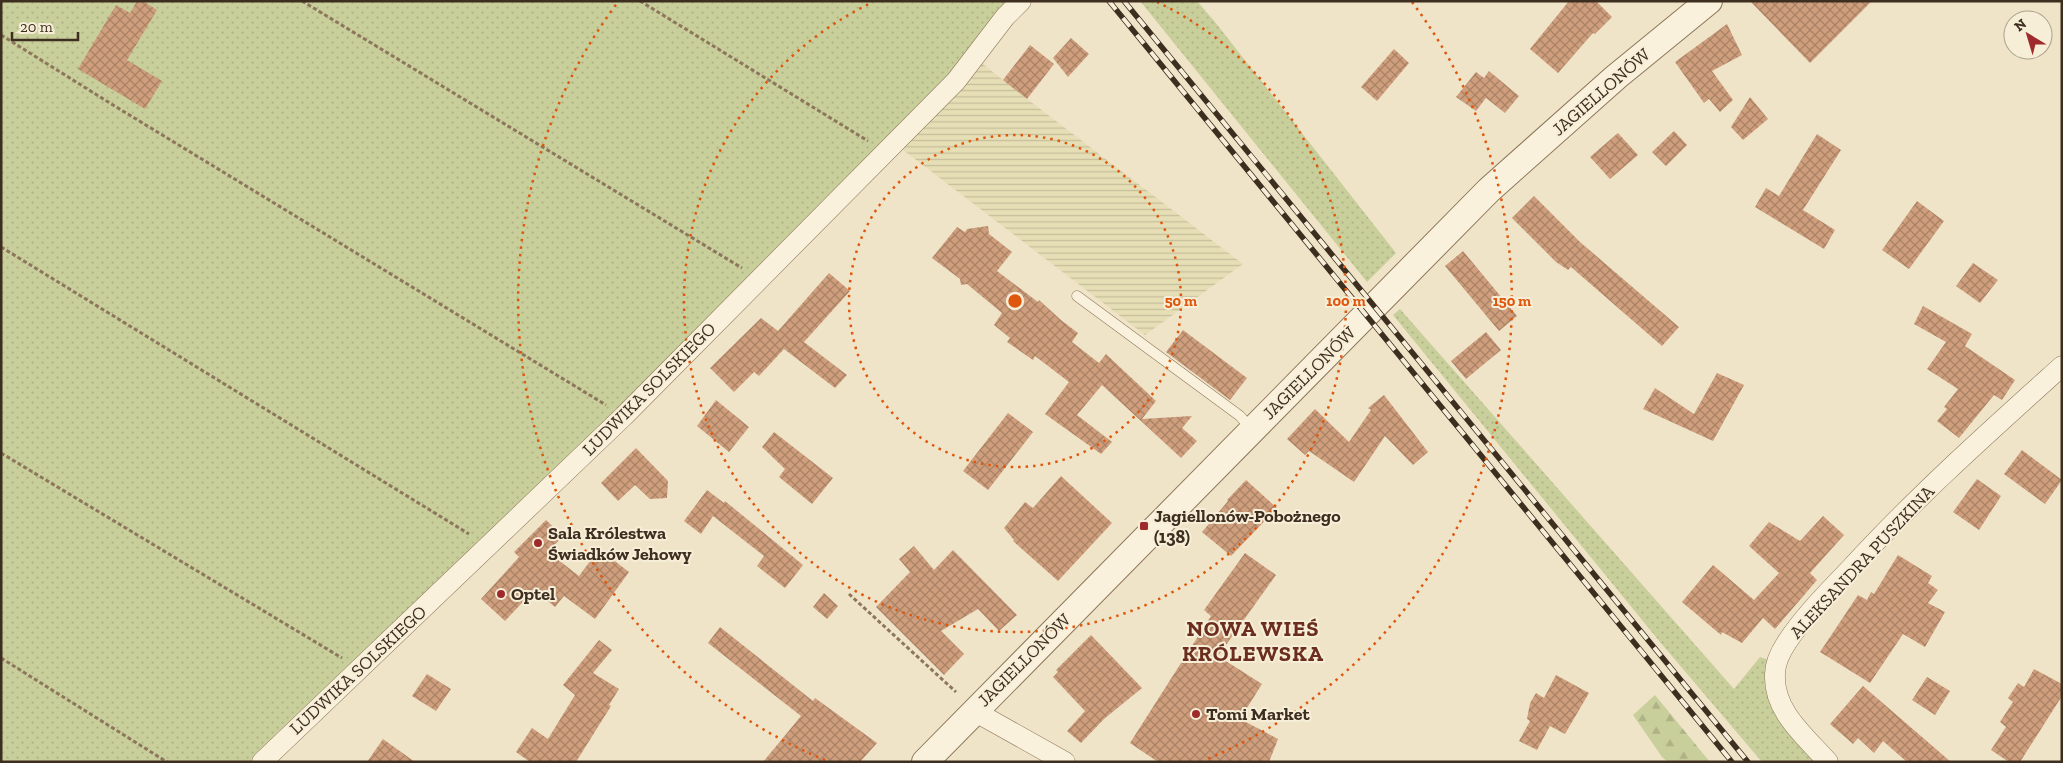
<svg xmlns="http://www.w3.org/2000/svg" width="2063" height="763" font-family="'Zilla Slab',serif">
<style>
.farmland{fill:url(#farmland-rules)}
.green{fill:url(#green-dots)}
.forest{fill:url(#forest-firs)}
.building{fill:url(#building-cross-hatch)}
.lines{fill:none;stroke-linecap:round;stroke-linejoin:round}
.service-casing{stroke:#8d765c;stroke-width:11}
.minor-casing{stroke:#8d765c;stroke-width:21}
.tertiary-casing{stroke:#8d765c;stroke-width:28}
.path{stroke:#8d765c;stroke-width:3;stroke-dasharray:4 2.5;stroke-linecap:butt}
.service{stroke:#faf1dc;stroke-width:10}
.minor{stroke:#faf1dc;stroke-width:20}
.tertiary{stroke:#faf1dc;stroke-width:26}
.rail-casing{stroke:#3d2e20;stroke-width:5.5}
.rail{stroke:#f7eed8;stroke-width:4;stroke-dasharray:11;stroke-linecap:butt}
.ring{fill:none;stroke:#df570d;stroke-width:2.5;stroke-dasharray:2.5 5}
.poi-dot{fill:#9e2a2b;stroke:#f7eed8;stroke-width:2}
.labels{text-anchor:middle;stroke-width:4;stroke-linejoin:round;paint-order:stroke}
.street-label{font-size:18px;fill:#3d2e20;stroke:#f7eed8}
.poi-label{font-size:18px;font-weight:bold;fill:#3d2e20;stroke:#f7eed8;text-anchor:start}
.district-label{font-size:22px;font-weight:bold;letter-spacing:1px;fill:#6b2e1e;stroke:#f7eed8}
.centre{fill:#df570d;stroke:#f7eed8;stroke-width:2.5}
.ring-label{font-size:15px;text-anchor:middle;font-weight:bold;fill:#df570d;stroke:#f7eed8;stroke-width:4;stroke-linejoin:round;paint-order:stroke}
</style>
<defs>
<pattern id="farmland-rules" width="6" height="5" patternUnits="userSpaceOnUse" patternTransform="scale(1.25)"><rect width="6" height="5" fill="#e6deb5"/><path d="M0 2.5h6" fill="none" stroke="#c6bf9b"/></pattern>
<pattern id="green-dots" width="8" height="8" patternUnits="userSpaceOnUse" patternTransform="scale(1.25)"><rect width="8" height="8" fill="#c9cf9b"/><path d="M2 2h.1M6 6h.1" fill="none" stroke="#aeb285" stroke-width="1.8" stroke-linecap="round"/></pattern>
<pattern id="forest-firs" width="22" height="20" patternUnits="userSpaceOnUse" patternTransform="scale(1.25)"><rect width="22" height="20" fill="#c9cf9b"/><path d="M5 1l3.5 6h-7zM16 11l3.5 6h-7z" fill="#aeb285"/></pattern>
<pattern id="building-cross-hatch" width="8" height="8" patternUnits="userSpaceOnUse" patternTransform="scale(1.25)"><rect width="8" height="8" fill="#cf9f7d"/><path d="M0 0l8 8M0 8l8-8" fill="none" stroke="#a98266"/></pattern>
</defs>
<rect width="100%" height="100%" fill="#f0e4c8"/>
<path class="farmland" d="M974,57L1022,95L1243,264L1145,335L894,143Z"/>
<path class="green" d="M1,1H1017L956,81L262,762H1Z
M1140,1H1197L1215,22L1396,253L1367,282Z
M1400,309L1734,689L1760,657L1778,663L1775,685L1828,762H1762L1660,642L1393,315Z"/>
<path class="forest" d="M1655,695L1710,762H1668L1662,757L1633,715Z"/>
<path class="building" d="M137,1H143L157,10L127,60L162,81L145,109L78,69L116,5L130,13Z
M1569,1H1596L1612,17L1595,34L1593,33L1558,73L1530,49Z
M1750,1H1872L1810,63Z
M1727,24L1742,55L1712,71L1733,100L1720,112L1709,99L1704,103L1675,62Z
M1071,38L1089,54L1068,77L1053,58Z
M1030,45L1054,64L1027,99L1003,80Z
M1394,49L1409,63L1377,101L1361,87Z
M1489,71L1519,96L1505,113L1486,98L1476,111L1456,97L1476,72L1484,78Z
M1750,97L1768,119L1743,140L1731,127Z
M1674,131L1687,145L1666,166L1652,152Z
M1618,133L1638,155L1610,179L1590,157Z
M1817,134L1841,150L1803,210L1835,230L1824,249L1755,207L1766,188L1779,196Z
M1534,196L1580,242L1679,327L1662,346L1571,267L1568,270L1556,262L1512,218Z
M1917,201L1944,221L1909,269L1882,250Z
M988,226L989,234L1012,252L997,271L1038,302L1039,300L1061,320L1078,333L1072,342L1099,363L1106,354L1156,401L1142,419L1192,416L1182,428L1197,441L1181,458L1102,385L1077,415L1112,442L1101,454L1045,414L1069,382L1035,356L1033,360L1007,342L1010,338L994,325L1002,313L967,284L961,285L960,279L932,258L957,227L965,232L967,229Z
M1463,251L1517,316L1499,331L1445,266Z
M1973,263L1998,280L1980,303L1956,286Z
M829,273L850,291L804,342L847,375L835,388L784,349L759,376L754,372L734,392L710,368L761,318L778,331Z
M1923,306L1972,334L1965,346L2015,380L2002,400L1994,395L1959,438L1937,421L1947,409L1944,407L1958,389L1927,369L1946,342L1914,324Z
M1183,330L1247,378L1230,400L1166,352Z
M1486,332L1501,350L1466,379L1451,361Z
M1717,373L1744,385L1713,441L1643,409L1655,388L1694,414Z
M1384,395L1428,452L1413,465L1385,436L1354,482L1309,451L1305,455L1287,439L1315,409L1349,442L1371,410L1368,408Z
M716,400L749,427L729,452L697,426Z
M1008,413L1033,432L988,490L963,471Z
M774,432L833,478L812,504L779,477L785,469L762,447Z
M636,448L668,481L667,498L650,499L635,485L618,501L601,483Z
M2022,450L2062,480L2045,504L2004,474Z
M1061,476L1112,523L1058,581L1013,541L1014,540L1004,528L1025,502L1033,508Z
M1977,479L2001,496L1979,530L1953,512Z
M1246,480L1277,508L1231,556L1202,532L1228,501L1227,500Z
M707,490L724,503L725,501L803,565L785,588L757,566L764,556L713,516L701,534L684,521Z
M1823,516L1844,535L1810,573L1817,580L1775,629L1763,618L1742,643L1722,632L1721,635L1682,602L1713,565L1754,600L1779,573L1749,546L1769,522L1800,541Z
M546,520L563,536L548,552L579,576L599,549L629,572L595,619L564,596L555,607L534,590L505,621L481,599L519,557L514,552Z
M914,546L934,570L953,550L1017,615L999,631L978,609L941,631L964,654L944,675L876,607L910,572L899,559Z
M1245,553L1276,575L1218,656L1262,684L1240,719L1278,739L1269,762H1158L1130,743L1211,616L1204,610Z
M1898,555L1932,576L1928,583L1938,590L1928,603L1945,612L1925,647L1903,634L1870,683L1820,652L1858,595L1867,600L1871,592L1874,594Z
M824,593L838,606L827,619L813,607Z
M720,627L813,701L815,698L877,743L860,762H763L801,716L708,643Z
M1091,635L1142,688L1104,719L1081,743L1067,731L1085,711L1053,677L1058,672L1056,670Z
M599,640L612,650L593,673L619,689L609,705L611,706L576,762H530L516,752L532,728L548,739L575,695L563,685Z
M2034,669L2062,684V696L2020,762H2009L1991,750L2006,727L2000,722L2013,702L2008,698L2018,683L2024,687Z
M427,674L451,689L436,711L412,696Z
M1556,675L1589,693L1565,734L1550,726L1537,750L1519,741L1530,721L1527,719L1530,703L1536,693L1544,698Z
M1927,677L1950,691L1935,715L1912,700Z
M1863,686L1951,762H1907L1883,741L1874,753L1858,738L1853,744L1830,724Z
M383,739L415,762H367Z"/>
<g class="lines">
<defs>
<path id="service" d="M1077,296L1240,416L1252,430"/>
<path id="minor" d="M974,711L1065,762
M262,762L624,416L956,81L1005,17L1021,1
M1828,762C1805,736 1773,711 1775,674C1775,664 1781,651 1787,642C1804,616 1829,591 1851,568C1917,496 1990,431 2062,366"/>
<path id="tertiary" d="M925,762L1489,190L1616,77L1709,1"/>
</defs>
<use href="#service" class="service-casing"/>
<use href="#minor" class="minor-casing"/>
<use href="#tertiary" class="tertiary-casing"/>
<path class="path" d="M302,1L742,268
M640,1L868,141
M1,35L113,105L606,405
M1,247L469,534
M1,453L342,658
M849,594L956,692
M1,658L167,762"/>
<use href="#service" class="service"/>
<use href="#minor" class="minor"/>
<use href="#tertiary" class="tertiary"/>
<defs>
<path id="rail" d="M1109,1L1732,762
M1124,1L1748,762"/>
</defs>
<use href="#rail" class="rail-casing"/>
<use href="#rail" class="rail"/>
</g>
<g class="ring">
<circle cx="1015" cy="301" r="166"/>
<path d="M1157 2A331 331 0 1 1 873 2"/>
<path d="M825 760A497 497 0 0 1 618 2M1412 2A497 497 0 0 1 1205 760"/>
</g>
<g class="poi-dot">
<rect x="1139" y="521" width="10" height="10" rx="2.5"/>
<circle cx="538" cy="543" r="5"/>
<circle cx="501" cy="594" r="5"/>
<circle cx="1196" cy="714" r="5"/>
</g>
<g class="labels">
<g class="street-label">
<text transform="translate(1601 92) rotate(-41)" y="6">JAGIELLONÓW</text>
<text transform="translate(1309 373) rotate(-45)" y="6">JAGIELLONÓW</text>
<text transform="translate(649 389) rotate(-45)" y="6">LUDWIKA SOLSKIEGO</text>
<text transform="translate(1862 562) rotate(-47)" y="6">ALEKSANDRA PUSZKINA</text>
<text transform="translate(1024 660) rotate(-45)" y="6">JAGIELLONÓW</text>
<text transform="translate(358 670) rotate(-43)" y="6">LUDWIKA SOLSKIEGO</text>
</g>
<g class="poi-label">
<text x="1154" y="522">Jagiellonów-Pobożnego<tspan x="1154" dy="21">(138)</tspan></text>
<text x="548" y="539">Sala Królestwa<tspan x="548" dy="21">Świadków Jehowy</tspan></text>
<text x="511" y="600">Optel</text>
<text x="1206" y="720">Tomi Market</text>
</g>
<g class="district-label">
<text x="1253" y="636">NOWA WIEŚ<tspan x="1253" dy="25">KRÓLEWSKA</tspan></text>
</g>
</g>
<circle cx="1015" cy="301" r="8" class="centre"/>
<g class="ring-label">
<text x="1181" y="306">50 m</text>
<text x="1346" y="306">100 m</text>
<text x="1512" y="306">150 m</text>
</g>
<rect width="2063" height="763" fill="none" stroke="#3d2e20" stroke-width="5"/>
<g transform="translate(2028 35) rotate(322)"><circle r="24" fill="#f7eed8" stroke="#ada18e"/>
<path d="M0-4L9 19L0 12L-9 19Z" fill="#9e2a2b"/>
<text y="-8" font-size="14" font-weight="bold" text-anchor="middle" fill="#3d2e20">N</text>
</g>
<path d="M12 32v8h66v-8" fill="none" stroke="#3d2e20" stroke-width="2.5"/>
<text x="20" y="32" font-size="15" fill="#3d2e20" stroke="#f7eed8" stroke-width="4" paint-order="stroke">20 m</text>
</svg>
